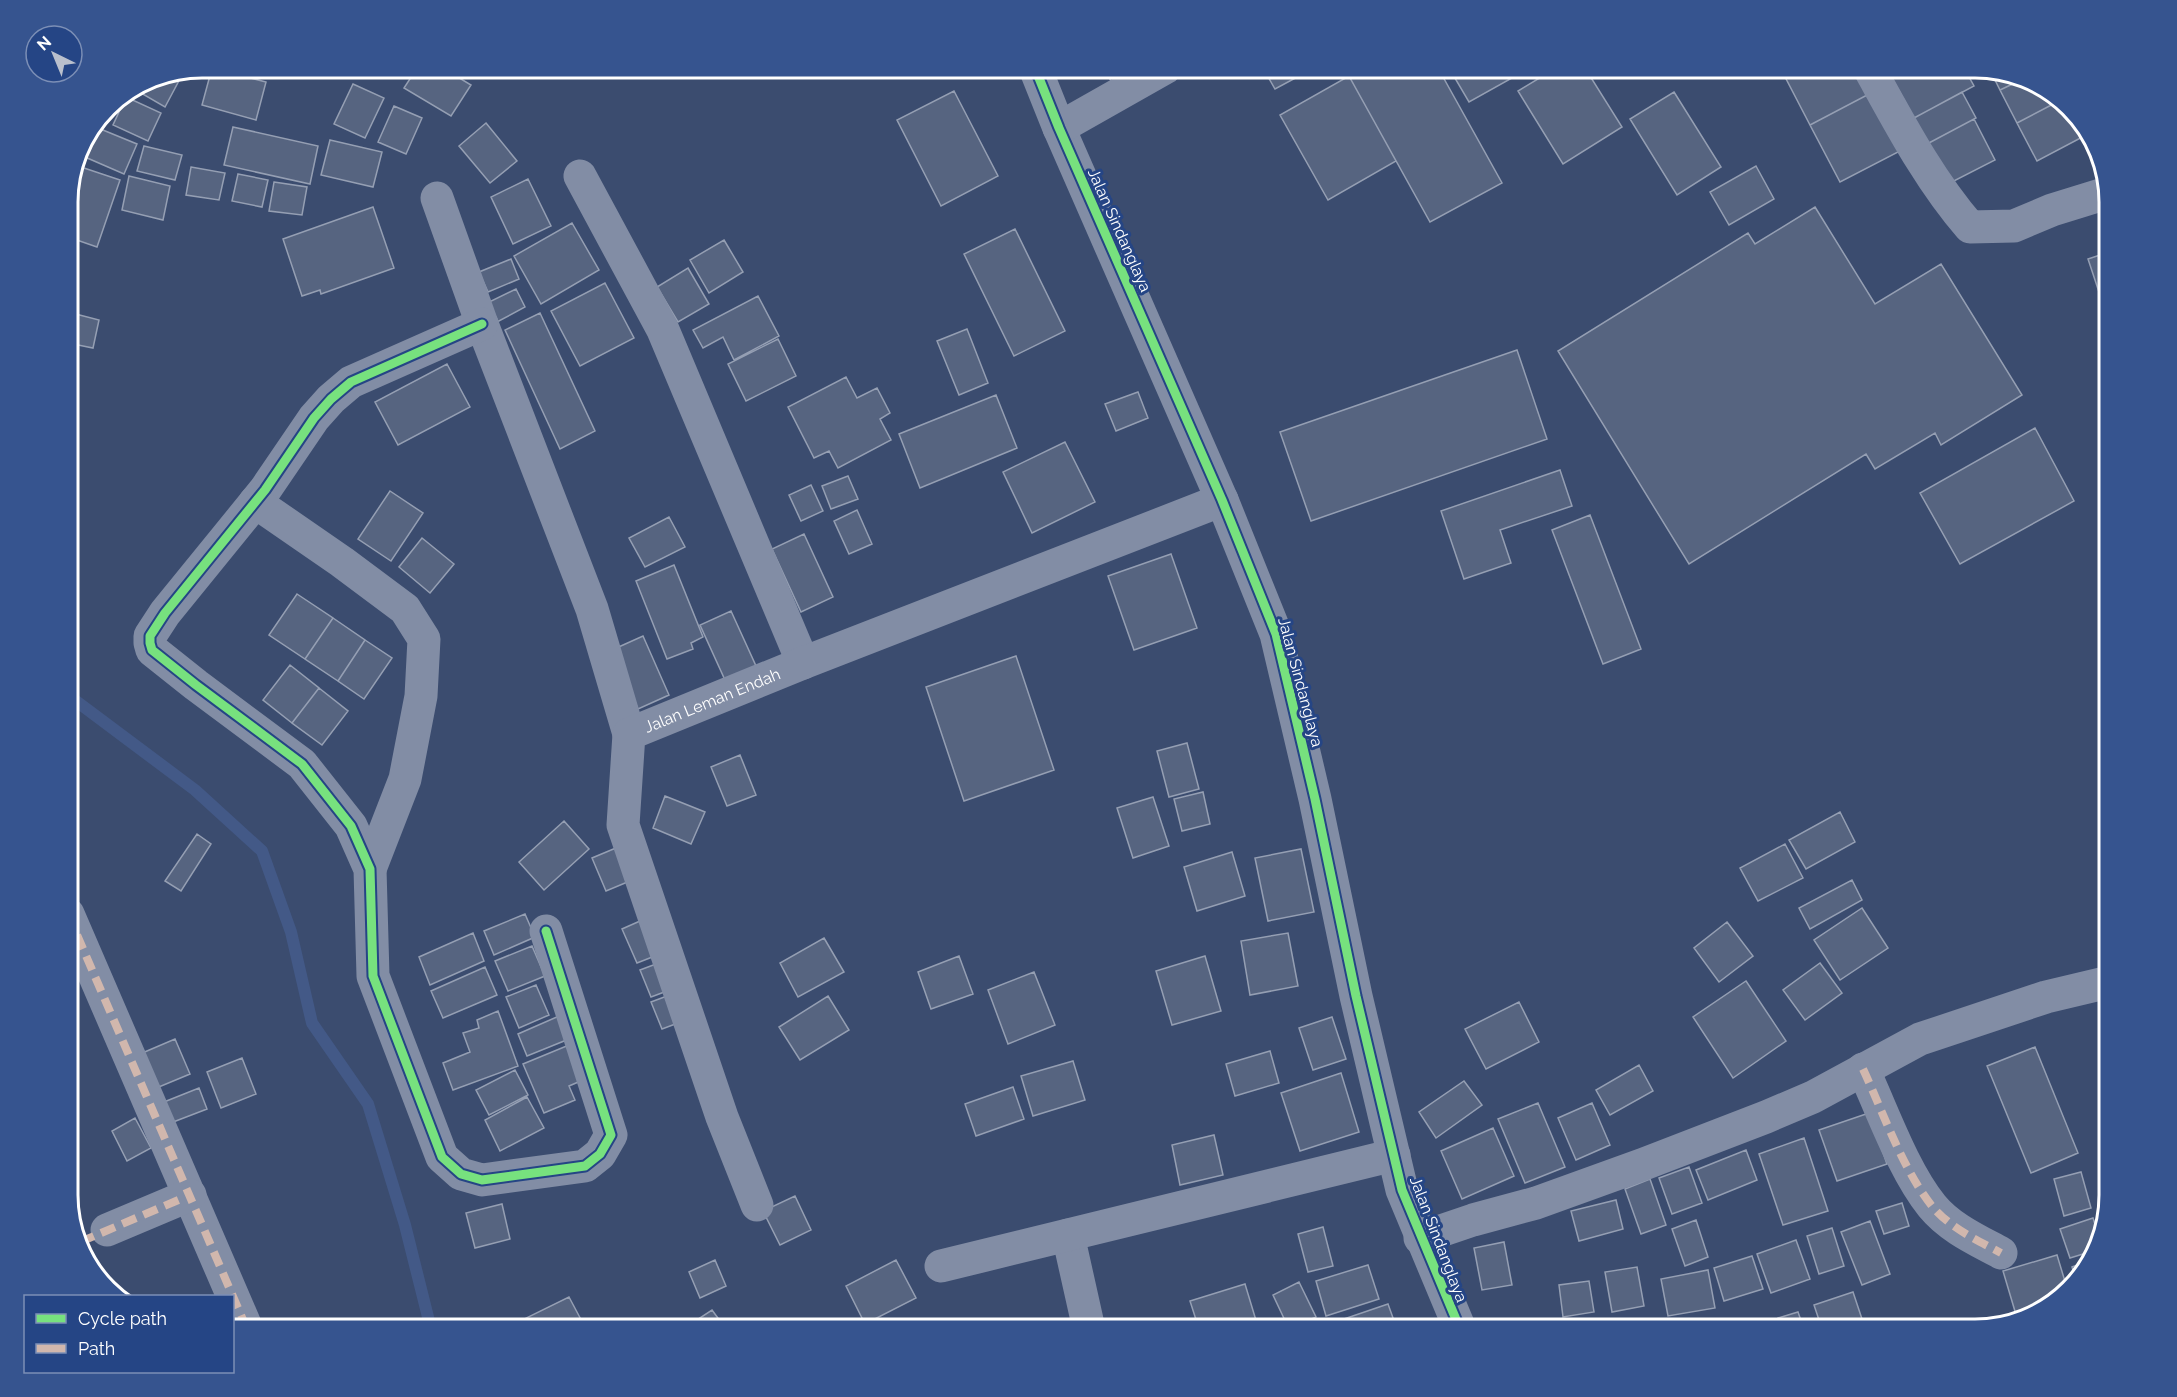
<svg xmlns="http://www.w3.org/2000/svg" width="2177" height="1397" font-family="Raleway,sans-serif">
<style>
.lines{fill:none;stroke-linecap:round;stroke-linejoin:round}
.stream{stroke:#435987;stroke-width:12}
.building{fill:#566480;stroke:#959fb3;stroke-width:1.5}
.minor{stroke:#828da5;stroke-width:33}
.quiet{stroke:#d1b7ad;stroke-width:8;stroke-dasharray:15 8;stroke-linecap:butt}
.cycleway-casing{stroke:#254585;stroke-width:13}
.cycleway{stroke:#77e17e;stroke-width:9}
.labels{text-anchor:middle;stroke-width:6;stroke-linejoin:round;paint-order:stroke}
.street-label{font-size:16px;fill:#fff;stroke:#254585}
.rim{fill:none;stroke:#fff;stroke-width:3}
</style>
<rect width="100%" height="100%" fill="#3b4c6f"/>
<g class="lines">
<path class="stream" d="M68,695L195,790L262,851L291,932L312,1023L368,1104L405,1225L431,1329"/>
</g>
<path class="building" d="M212,68L266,82L256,120L202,105Z
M417,68H443L471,85L451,116L404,88Z
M1101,68H1133L1113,83Z
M1263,68H1314L1275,89Z
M1365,68H1438L1502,183L1430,222L1349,76Z
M1449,68H1530L1469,102Z
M1556,68H1585L1622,127L1563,164L1518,91Z
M1789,68H1857L1871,93L1810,125L1782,71Z
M1891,68H1964L1974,86L1914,118L1887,69Z
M177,72L182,75L165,107L134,89L151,78Z
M1991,72L2019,81L2000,90Z
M1349,76L1396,161L1328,200L1280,115Z
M2019,81L2049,90L2059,101L2017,123L2000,90Z
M353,84L384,98L365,138L334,124Z
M954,91L998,176L941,206L897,120Z
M1674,92L1721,167L1677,195L1630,119Z
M1962,92L1976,118L1927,144L1914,118Z
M1869,94L1900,151L1840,182L1810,125Z
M126,97L161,113L148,141L113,125Z
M2059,101L2090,133L2037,161L2017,123Z
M394,106L422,118L406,154L378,142Z
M1974,119L1995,160L1948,184L1927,144Z
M486,123L517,161L490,183L459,146Z
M233,127L318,146L310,184L224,165Z
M98,128L137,144L124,174L85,157Z
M330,140L382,152L373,187L321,175Z
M144,146L182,155L175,180L137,171Z
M78,166L120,180L97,247L68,237V197Z
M1756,166L1774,199L1729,225L1710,192Z
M191,167L225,173L219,200L186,195Z
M238,174L268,180L262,207L232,201Z
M129,176L170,186L163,220L122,210Z
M528,179L551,226L513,244L491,197Z
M274,182L307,187L302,215L269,211Z
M373,207L394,268L321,294L320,290L302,296L283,239Z
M1815,207L1875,304L1941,264L2022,395L1941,445L1935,433L1875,469L1866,454L1689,564L1558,351L1748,233L1755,244Z
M572,223L599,270L541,304L514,256Z
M1015,229L1065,331L1014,356L964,254Z
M724,240L743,272L709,293L690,260Z
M2109,252V295L2101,298L2088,259Z
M511,259L519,279L488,292L479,272Z
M688,268L709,304L678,322L657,287Z
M605,283L634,338L580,366L551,311Z
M516,289L525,307L497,322L487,303Z
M2109,295V325L2101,298Z
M758,296L779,336L734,360L723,337L703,348L693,330Z
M68,312L99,320L93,348L68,343Z
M540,313L595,431L560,449L505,330Z
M967,329L988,383L959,395L937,341Z
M778,339L796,376L746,401L728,364Z
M1517,350L1547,439L1311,521L1280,432Z
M447,364L470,407L398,445L375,402Z
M846,377L857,398L877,388L890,413L880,419L891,440L838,468L829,451L814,458L788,407Z
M1138,392L1148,418L1116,431L1105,404Z
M996,395L1017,448L920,488L899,434Z
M2035,428L2074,501L1960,564L1920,493Z
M1065,442L1095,502L1032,533L1003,472Z
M1560,470L1572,506L1500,530L1511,563L1464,579L1441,511Z
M848,476L858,499L831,509L822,486Z
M811,485L823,511L801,521L789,495Z
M390,491L423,513L391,561L358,539Z
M857,510L872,544L849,554L834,521Z
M1590,515L1641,649L1603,664L1552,530Z
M669,517L685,547L645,567L629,538Z
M804,534L833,597L801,612L772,549Z
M422,538L454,564L430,593L399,567Z
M1171,554L1197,628L1134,650L1108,576Z
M674,565L703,637L691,643L693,649L667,659L636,581Z
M297,594L333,618L305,659L269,635Z
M731,611L761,677L730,691L700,625Z
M333,618L365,640L338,681L305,659Z
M643,636L669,695L638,709L612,650Z
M365,640L392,658L364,699L338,681Z
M1016,656L1054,770L964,801L926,687Z
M290,665L319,688L292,723L263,700Z
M319,688L348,711L322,745L292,723Z
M1187,743L1199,789L1169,797L1157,751Z
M740,755L756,795L727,806L711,767Z
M1203,792L1210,824L1182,831L1174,799Z
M665,796L705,812L691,844L653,828Z
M1153,797L1169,846L1133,858L1117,808Z
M1840,812L1855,842L1806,869L1789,840Z
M564,821L589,849L544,890L519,862Z
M197,834L211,844L181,891L165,881Z
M1785,844L1803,878L1758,901L1740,868Z
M623,845L637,878L606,891L592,858Z
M1301,849L1314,912L1268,921L1255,858Z
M1232,852L1245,896L1197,911L1184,867Z
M1852,880L1862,900L1810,929L1799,908Z
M1862,908L1888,948L1840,980L1814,940Z
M525,914L535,937L494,955L484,931Z
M649,917L665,952L637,963L622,929Z
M1727,922L1753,956L1719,982L1694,948Z
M473,933L484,961L430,985L419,957Z
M1288,933L1298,986L1250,995L1241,941Z
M824,938L844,972L798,997L780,963Z
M532,946L545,976L508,991L495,961Z
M959,956L973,994L931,1009L918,972Z
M1205,956L1221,1011L1172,1025L1156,971Z
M664,961L675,988L651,997L640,970Z
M1820,963L1842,993L1805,1020L1783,990Z
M485,967L497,995L443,1018L431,991Z
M1034,972L1055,1025L1008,1044L988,990Z
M1746,981L1786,1041L1733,1078L1693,1017Z
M536,985L549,1015L519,1028L506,997Z
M675,993L686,1020L662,1029L651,1002Z
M828,996L849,1030L800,1060L779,1027Z
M1519,1002L1539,1042L1486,1069L1465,1029Z
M498,1011L518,1066L453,1090L443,1063L470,1052L463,1033L479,1028L477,1020Z
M559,1016L569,1039L527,1056L518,1034Z
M1332,1017L1346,1059L1313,1070L1299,1028Z
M175,1039L190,1074L154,1089L140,1054Z
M569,1045L583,1080L569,1086L575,1100L544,1113L523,1064Z
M2035,1047L2078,1153L2031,1173L1987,1066Z
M1270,1051L1279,1083L1235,1096L1226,1064Z
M242,1058L256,1094L221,1108L207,1072Z
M1073,1061L1085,1100L1033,1116L1021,1076Z
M1639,1065L1653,1091L1610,1115L1596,1090Z
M515,1070L528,1095L489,1115L476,1090Z
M1341,1073L1359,1132L1300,1151L1281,1093Z
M1464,1081L1482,1105L1436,1138L1419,1112Z
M1013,1087L1024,1119L976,1136L965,1104Z
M199,1088L207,1109L168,1124L159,1104Z
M527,1097L544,1128L500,1151L485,1120Z
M1538,1103L1565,1167L1525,1183L1498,1119Z
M1592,1103L1610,1145L1576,1160L1558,1118Z
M1869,1113L1887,1164L1837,1181L1819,1130Z
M135,1118L151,1148L127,1161L112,1131Z
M1493,1128L1514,1176L1462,1199L1441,1151Z
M1214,1135L1223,1175L1180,1185L1172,1145Z
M1804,1138L1828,1211L1783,1225L1759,1154Z
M1746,1150L1757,1180L1708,1200L1696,1170Z
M1689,1167L1702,1203L1672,1214L1659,1178Z
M2081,1172L2091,1208L2064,1216L2054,1179Z
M1650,1179L1666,1225L1641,1234L1625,1189Z
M795,1196L811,1230L780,1245L763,1211Z
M1616,1200L1623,1229L1579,1241L1571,1211Z
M1902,1203L1909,1226L1884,1234L1876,1211Z
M502,1204L510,1239L475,1248L466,1213Z
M2093,1218L2098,1234L2093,1251L2070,1258L2060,1229Z
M1696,1220L1708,1257L1685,1266L1672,1229Z
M1870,1221L1890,1274L1862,1285L1841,1232Z
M1323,1227L1333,1266L1308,1272L1298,1234Z
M1832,1228L1844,1266L1819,1274L1807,1236Z
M1796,1240L1810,1279L1771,1293L1757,1254Z
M1504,1242L1512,1285L1482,1290L1474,1248Z
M2057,1255L2067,1288L2042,1312L2017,1318L2003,1271Z
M1752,1256L1763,1289L1724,1301L1714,1268Z
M715,1260L726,1286L700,1298L689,1272Z
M896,1260L916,1298L865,1324L846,1286Z
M2090,1260L2087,1269L2076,1280L2072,1267Z
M1368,1265L1379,1299L1326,1316L1316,1281Z
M1637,1267L1644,1306L1612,1312L1605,1272Z
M1708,1270L1715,1308L1668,1316L1661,1279Z
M1589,1281L1594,1312L1563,1317L1559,1285Z
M1299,1282L1316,1317L1289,1329L1273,1295Z
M1245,1284L1258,1327L1250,1329H1199L1190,1301Z
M1853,1292L1865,1328L1859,1329H1822L1814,1305Z
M569,1297L586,1329H504Z
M1388,1304L1397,1329H1344L1341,1320Z
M712,1310L726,1329H683Z
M1798,1312L1804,1329H1782L1778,1318Z"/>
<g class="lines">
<g class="minor">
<path d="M1035,68L1059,128L1222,500L1276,634L1315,799L1356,996L1402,1190L1460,1329"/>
<path d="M1869,68C1899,122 1929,180 1970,227L2014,226L2052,210L2107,193"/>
<path d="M1059,128L1165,68"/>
<path d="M580,176L663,330L803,663"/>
<path d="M437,198L482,324L592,609L629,734"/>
<path d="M482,324L351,382L331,399L314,418L265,490L165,613L150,636V643L152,650L196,685L302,764L351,826L370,869L373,976L442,1157L461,1174L482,1180L585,1166L600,1154L611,1135L546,931"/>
<path d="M255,502L342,562L405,609L424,639L421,696L405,779L370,869"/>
<path d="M68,914L247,1329"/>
<path d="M1863,1069C1883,1112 1903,1170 1932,1206C1950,1228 1977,1240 2001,1253"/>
<path id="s1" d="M757,1205L722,1117L623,825L629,734L803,663L1222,500"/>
<path d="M107,1230L190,1195"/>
<path d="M1068,1235L1089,1329"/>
<path d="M1420,1238L1473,1220L1536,1203L1644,1164L1766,1117L1813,1097L1920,1039L2046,997L2109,982"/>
<path d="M941,1266L1394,1155"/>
</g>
<path class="quiet" d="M68,914L247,1329
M1863,1069C1883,1112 1903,1170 1932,1206C1950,1228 1977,1240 2001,1253
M80,1242L190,1195"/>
<defs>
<path id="cycleway" d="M1035,68L1059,128L1222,500L1276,634L1315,799L1356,996L1402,1190L1460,1329
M482,324L351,382L331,399L314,418L265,490L165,613L150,636V643L152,650L196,685L302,764L351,826L370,869L373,976L442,1157L461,1174L482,1180L585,1166L600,1154L611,1135L546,931"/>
</defs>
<use href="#cycleway" class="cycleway-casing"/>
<use href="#cycleway" class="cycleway"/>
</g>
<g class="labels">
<g class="street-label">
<text transform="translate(1120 230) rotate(66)" y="6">Jalan Sindanglaya</text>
<text transform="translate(1301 682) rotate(75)" y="6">Jalan Sindanglaya</text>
<text dy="6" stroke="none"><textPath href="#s1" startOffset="584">Jalan Leman Endah</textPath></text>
<text transform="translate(1439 1239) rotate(69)" y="6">Jalan Sindanglaya</text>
</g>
</g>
<path d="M0 0H2177V1397H0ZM202 78H1975A124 124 0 0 1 2099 202V1195A124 124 0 0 1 1975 1319H202A124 124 0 0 1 78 1195V202A124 124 0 0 1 202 78Z" fill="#36548f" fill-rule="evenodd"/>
<path class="rim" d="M202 78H1975A124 124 0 0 1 2099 202V1195A124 124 0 0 1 1975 1319H202A124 124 0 0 1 78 1195V202A124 124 0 0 1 202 78Z"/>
<rect x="24" y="1295" width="210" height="78" fill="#254585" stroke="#7c8fb6" stroke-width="1.5"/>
<rect x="36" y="1314" width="30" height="9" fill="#77e17e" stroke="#7c8fb6" stroke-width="1.5"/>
<text x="78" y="1325" font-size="18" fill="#ffffff">Cycle path</text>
<rect x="36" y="1344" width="30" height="9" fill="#d1b7ad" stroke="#7c8fb6" stroke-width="1.5"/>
<text x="78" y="1355" font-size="18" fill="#ffffff">Path</text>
<g transform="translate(54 54) rotate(317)"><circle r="28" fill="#254585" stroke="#7c8fb6" stroke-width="1.5"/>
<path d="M0-4.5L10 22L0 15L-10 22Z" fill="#bac0cd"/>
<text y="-9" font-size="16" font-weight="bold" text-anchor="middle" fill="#ffffff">N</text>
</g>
</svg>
